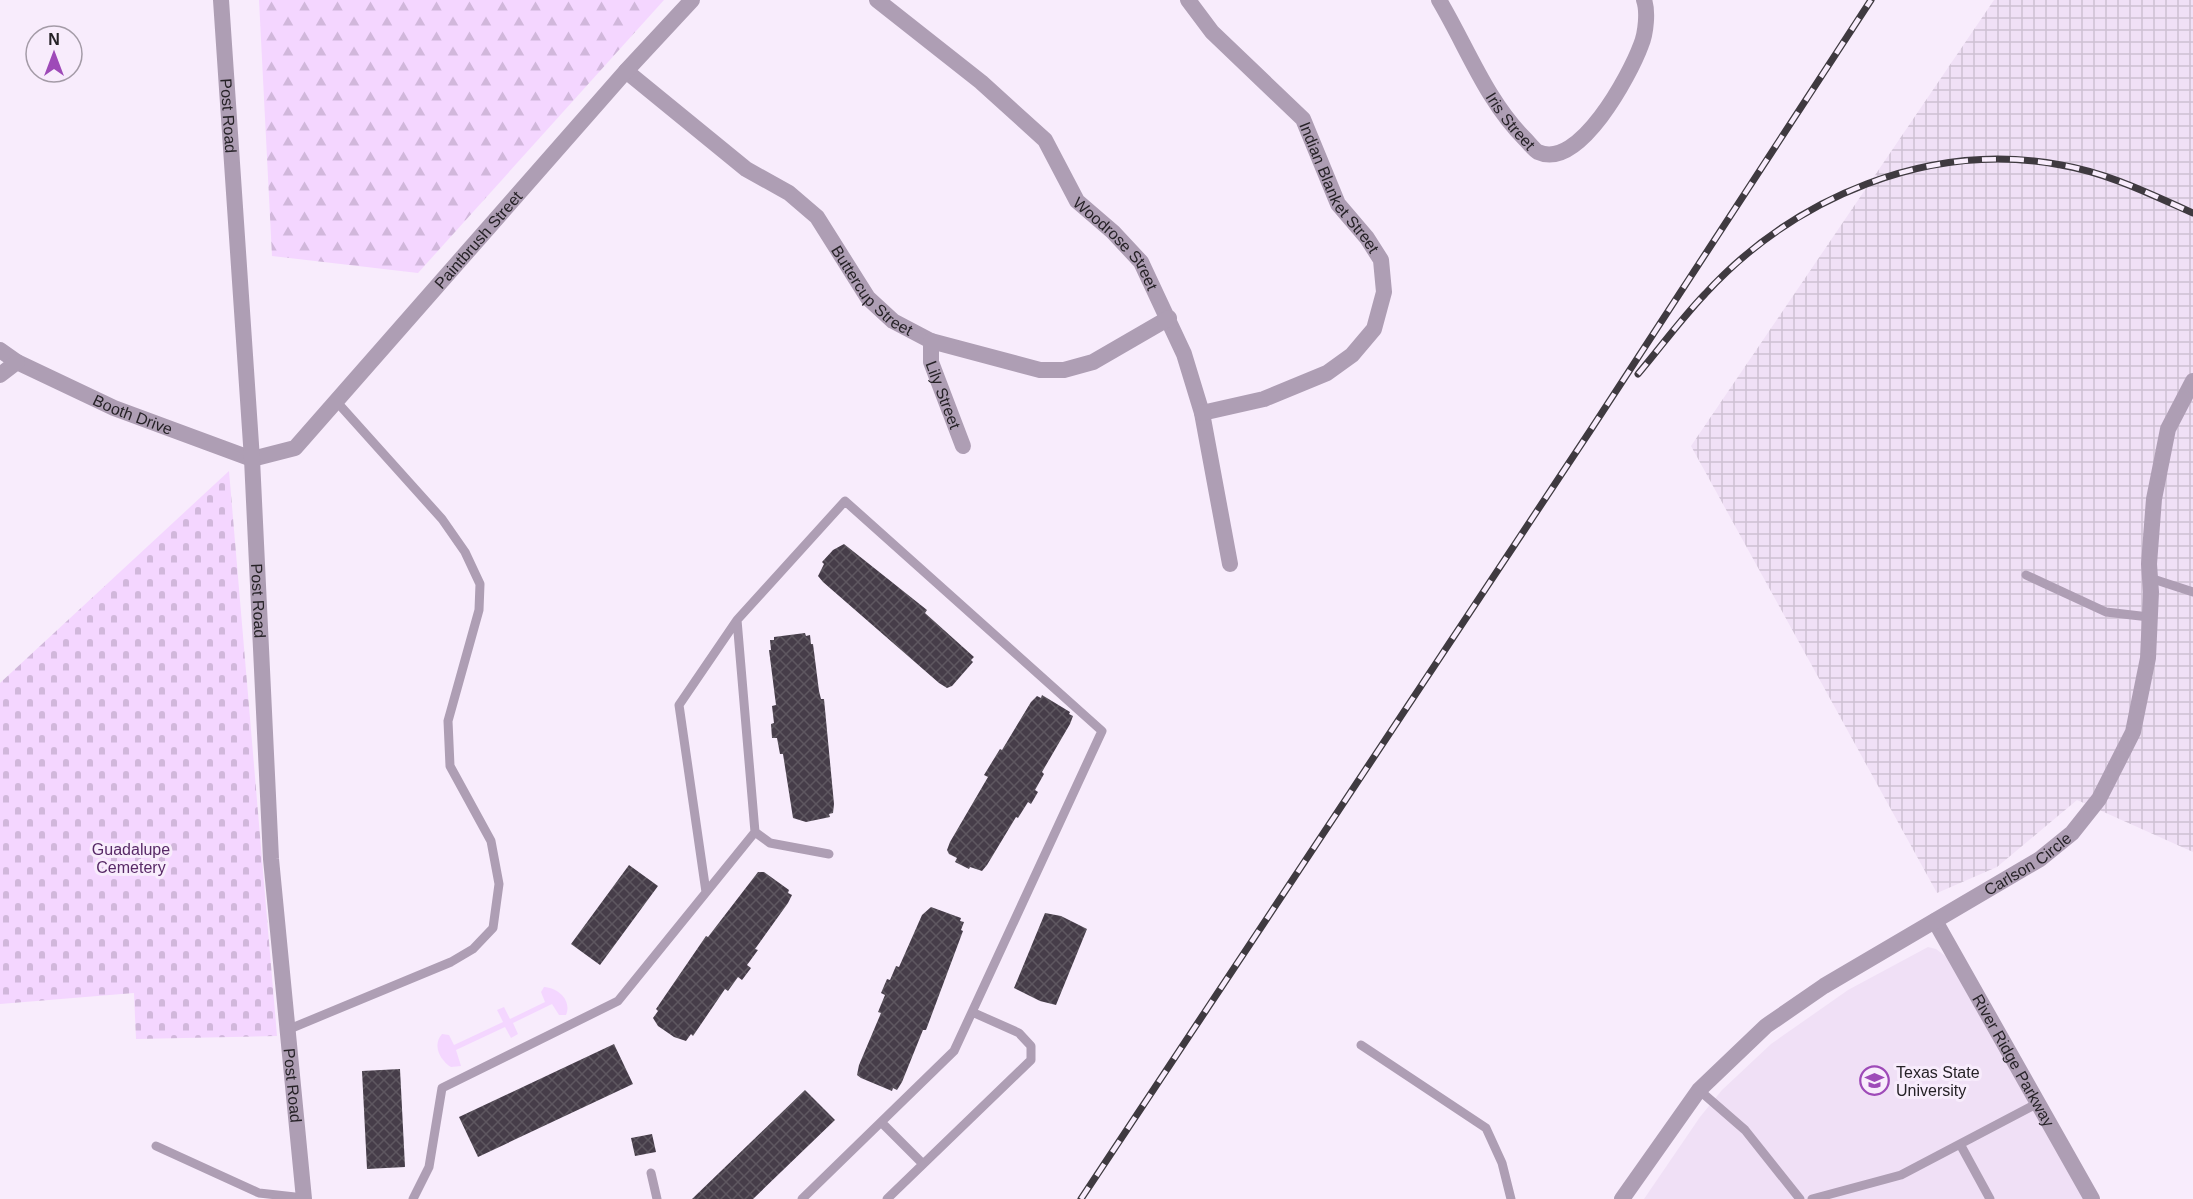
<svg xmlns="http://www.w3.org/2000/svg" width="2193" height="1199" font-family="Helvetica,sans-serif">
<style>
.built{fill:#f0e0f6}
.industrial{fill:url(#industrial-grid)}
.green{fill:#f4d6ff}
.forest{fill:url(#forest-firs)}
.cemetery{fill:url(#cemetery-stones)}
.building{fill:url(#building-cross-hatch)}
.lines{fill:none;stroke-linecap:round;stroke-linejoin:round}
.service{stroke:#ae9eb4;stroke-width:9}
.minor{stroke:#ae9eb4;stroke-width:16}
.tertiary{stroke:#ae9eb4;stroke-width:16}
.rail-casing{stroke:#3f3a40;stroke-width:7}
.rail{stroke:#f8ecfc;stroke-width:4.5;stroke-dasharray:14;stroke-linecap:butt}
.labels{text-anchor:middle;stroke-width:6;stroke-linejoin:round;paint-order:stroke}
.street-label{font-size:16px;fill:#262227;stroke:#f8ecfc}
.park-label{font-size:16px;fill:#572966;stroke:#f8ecfc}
.poi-label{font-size:16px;fill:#262227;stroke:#f8ecfc;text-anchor:start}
</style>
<defs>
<pattern id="industrial-grid" width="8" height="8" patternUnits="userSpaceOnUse" patternTransform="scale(1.5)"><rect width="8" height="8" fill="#f0e0f6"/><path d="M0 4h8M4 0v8" fill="none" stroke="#cec0d3"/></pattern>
<pattern id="forest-firs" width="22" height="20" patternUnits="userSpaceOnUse" patternTransform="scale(1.5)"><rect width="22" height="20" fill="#f4d6ff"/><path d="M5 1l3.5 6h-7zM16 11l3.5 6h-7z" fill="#d1b7db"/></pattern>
<pattern id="cemetery-stones" width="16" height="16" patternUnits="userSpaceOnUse" patternTransform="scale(1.5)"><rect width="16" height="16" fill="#f4d6ff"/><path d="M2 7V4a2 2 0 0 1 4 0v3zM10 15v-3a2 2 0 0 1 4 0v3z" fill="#d1b7db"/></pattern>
<pattern id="building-cross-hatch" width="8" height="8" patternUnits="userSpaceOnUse" patternTransform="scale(1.5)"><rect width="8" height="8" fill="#463d49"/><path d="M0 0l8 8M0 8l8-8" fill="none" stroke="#5e5760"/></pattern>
</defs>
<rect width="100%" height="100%" fill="#f8ecfc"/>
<path class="built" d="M1928,947L1936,949L1948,958L2085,1199H1644L1700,1117L1722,1090L1771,1044L1848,990Z"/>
<path class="industrial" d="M1994,0H2193V852L2077,800L1997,867L1937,893L1691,446Z"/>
<path class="green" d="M544,987C559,988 572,1001 566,1015H559L552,1004L513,1023L518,1034L511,1038L505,1027L456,1050L461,1066L451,1067C440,1060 432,1045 442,1034L449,1035L454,1045L503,1022L497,1010L504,1007L510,1019L545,1002L541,992Z"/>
<path class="forest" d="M259,0H664L418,273L272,256Z"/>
<path class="cemetery" d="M229,471L277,1036L136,1039L134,993L0,1004V683Z"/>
<path class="building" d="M844,544L927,610L925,613L974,657L971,660L973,662L952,686L947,688L939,683L823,582L818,576L824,564L822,562L833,550Z
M805,633L806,636L810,635L811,644H813L819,691L821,699H824L834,804L833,813L829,814L830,817L806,822L793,818L783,754H780L777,738H772L771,724L774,723L772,706L776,705L769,650H771L770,640H774V637Z
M1042,695L1070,712L1069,714L1073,716L1070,724L1042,772L1044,774L1035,790L1038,792L1031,804L1028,802L1018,818L1016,817L987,865L982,871L970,867L969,869L955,862L957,858L949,854L947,850L950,842L988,777L984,775L1000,749L1002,750L1031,702L1037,696L1041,698Z
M629,865L658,886L600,965L571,944Z
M758,872H764L789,890L788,893L792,895L788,903L755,949L758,950L747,965L751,968L742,980L738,977L728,991L725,989L693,1036L691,1034L686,1041L674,1037L658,1026L653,1018L658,1011L656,1009L706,936L708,937Z
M931,907L961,918L960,921L964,922L961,930L963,931L926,1030H923L902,1082L897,1090L893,1088L892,1091L861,1078L857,1075L859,1065L881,1013L878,1012L885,995L881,993L887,979L890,980L896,966L899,967L922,915Z
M1045,913L1061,916L1087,929L1056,1005L1040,1001L1014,988Z
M614,1044L633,1084L478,1157L459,1117Z
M400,1069L405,1167L367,1169L362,1071Z
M805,1090L835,1120L753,1199H692Z
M652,1134L656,1152L635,1156L631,1138Z"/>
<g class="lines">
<path class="service" d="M2026,575L2106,612L2149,617
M2150,578L2193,592
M755,832L770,843L829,854
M706,892L679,705L737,620
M287,1030L451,962L473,949L493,928L499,884L491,841L450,766L448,721L479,610L480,584L465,552L442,519L336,401
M1361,1045L1486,1128L1502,1163L1511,1199
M1699,1090L1745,1130L1800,1199
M882,1123L923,1164
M1960,1144L1990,1199
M156,1146L259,1193L304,1198
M651,1173L657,1199
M413,1199L429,1167L442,1088L618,1001L755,832L737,620L845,501L1102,731L954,1051L802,1199
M887,1199L1031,1060V1046L1019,1033L972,1012
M1812,1199L1901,1175L2038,1103"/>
<g class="minor">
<path id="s1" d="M877,0L981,82L1045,140L1077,201L1113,232L1141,262L1184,354L1202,413L1230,564"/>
<path id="s2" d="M1188,0L1212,32L1303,119L1338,204L1367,238L1381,260L1384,292L1374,329L1352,355L1327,373L1264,399L1202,413"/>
<path id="s3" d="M1439,0C1467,47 1486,100 1525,139C1529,143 1534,150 1538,152C1579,171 1630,75 1641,45C1646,33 1648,11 1644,0"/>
<path id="s4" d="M626,71L746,169L789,193L817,217L868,298L893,321L931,341L1040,370H1064L1093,362L1169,318"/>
<path id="s5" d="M931,341V362L963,446"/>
<path id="s6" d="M0,350L17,362L114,408L252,459L295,448L626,71L692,0"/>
<path d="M0,375L17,362"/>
<path id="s7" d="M1935,921L2092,1199"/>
<path id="s8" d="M1622,1199L1699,1090L1766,1026L1824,986L2040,859L2072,833L2099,799L2133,732L2148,658L2151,592L2149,564L2154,499L2168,429L2193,381"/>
</g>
<path class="tertiary" id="s9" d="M221,0L252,459L271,859L304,1199"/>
<defs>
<path id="rail" d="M1638,374C1660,348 1681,319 1705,294C1794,197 1930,140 2061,165C2108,173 2150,194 2193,213
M1081,1199L1590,431L1871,0"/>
</defs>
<use href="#rail" class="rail-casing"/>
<use href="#rail" class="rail"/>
</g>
<defs>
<symbol id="university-ring" viewBox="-11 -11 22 22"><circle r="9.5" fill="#f8ecfc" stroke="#9e4ab8" stroke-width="1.5"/><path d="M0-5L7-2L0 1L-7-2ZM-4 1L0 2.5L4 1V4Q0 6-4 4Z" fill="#9e4ab8"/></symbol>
</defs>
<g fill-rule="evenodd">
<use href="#university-ring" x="1858" y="1064" width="33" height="33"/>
</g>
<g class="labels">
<g class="street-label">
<text dy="6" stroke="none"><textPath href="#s9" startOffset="116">Post Road</textPath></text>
<text dy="6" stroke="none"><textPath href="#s3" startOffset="141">Iris Street</textPath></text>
<text dy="6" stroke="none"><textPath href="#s2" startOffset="244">Indian Blanket Street</textPath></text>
<text dy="6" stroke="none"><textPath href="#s6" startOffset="597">Paintbrush Street</textPath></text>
<text dy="6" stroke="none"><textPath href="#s1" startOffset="346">Woodrose Street</textPath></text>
<text dy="6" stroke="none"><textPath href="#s4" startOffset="334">Buttercup Street</textPath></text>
<text dy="6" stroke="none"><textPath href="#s5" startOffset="56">Lily Street</textPath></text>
<text dy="6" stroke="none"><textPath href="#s6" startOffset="148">Booth Drive</textPath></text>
<text dy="6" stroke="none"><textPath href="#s9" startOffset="602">Post Road</textPath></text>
<text dy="6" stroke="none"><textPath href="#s8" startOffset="534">Carlson Circle</textPath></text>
<text dy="6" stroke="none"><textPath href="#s7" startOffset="160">River Ridge Parkway</textPath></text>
<text dy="6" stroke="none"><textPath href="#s9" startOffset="1088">Post Road</textPath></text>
</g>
<g class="park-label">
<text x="131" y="855">Guadalupe<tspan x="131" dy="18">Cemetery</tspan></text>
</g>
<g class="poi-label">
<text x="1896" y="1078">Texas State<tspan x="1896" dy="18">University</tspan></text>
</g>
</g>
<g transform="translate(54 54)"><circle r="28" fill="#f8ecfc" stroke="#a49ba7" stroke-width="1.5"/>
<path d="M0-4.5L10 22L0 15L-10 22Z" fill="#9e4ab8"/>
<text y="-9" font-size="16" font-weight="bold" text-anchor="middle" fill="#262227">N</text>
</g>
</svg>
